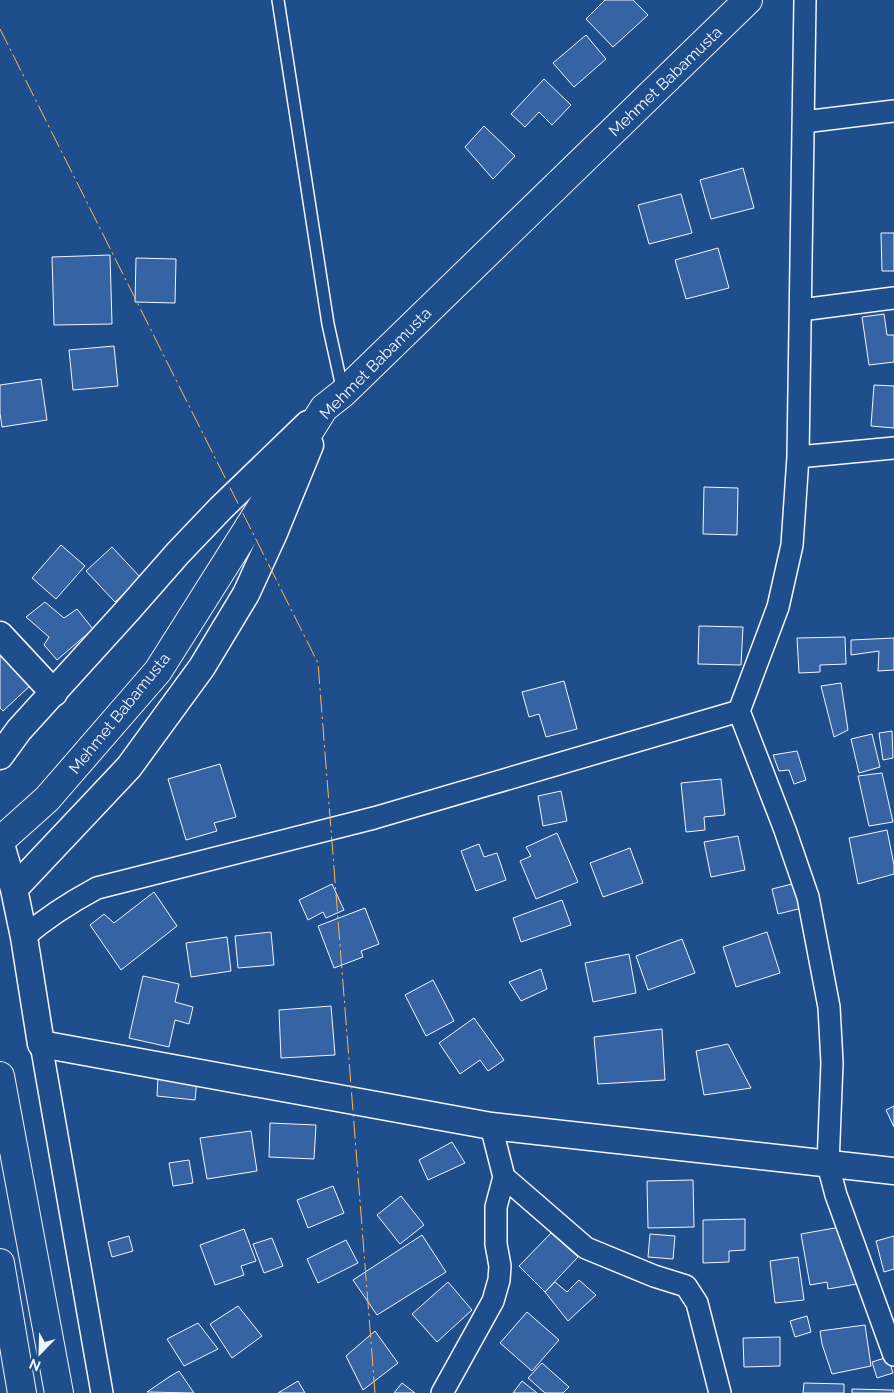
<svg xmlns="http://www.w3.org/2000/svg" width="894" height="1393" font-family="Raleway,sans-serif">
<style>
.building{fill:#3563a3;stroke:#f2f6ff}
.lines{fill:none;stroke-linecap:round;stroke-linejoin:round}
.service-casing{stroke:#f2f6ff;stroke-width:14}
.minor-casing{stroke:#f2f6ff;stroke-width:24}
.tertiary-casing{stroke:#f2f6ff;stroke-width:29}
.secondary-casing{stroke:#f2f6ff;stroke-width:30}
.trunk-casing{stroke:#f2f6ff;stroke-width:30}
.service{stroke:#1f4e8c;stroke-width:11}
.minor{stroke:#1f4e8c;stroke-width:21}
.tertiary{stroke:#1f4e8c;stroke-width:26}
.secondary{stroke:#1f4e8c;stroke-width:28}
.trunk{stroke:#1f4e8c;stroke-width:28}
.power{stroke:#ffb74d;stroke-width:1;stroke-dasharray:18 4 2.5 4;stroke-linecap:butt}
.labels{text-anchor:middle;stroke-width:4;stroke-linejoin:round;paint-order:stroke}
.street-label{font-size:16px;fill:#f2f6ff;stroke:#1f4e8c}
</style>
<rect width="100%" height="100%" fill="#1f4e8c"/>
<path class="building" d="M605,0H633L648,15L613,47L586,19Z
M586,35L606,59L574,87L553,63Z
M544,79L571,105L552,125L539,112L525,127L511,114Z
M484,126L515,156L493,179L465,147Z
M743,168L754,208L711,219L700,180Z
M681,194L692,233L649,244L638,205Z
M881,233H894V271H882Z
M718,248L729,288L686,299L675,260Z
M110,255L112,324L54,325L52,257Z
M136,258L176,259L175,303L135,302Z
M884,314L887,335H894V362L869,365L862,317Z
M114,346L118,386L73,390L69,350Z
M41,379L47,420L2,427L0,413V385Z
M874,385L894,386V428L871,426Z
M704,487L738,488L737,535L703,534Z
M61,545L85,566L56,599L32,578Z
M112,547L141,578L115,602L86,571Z
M45,602L64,618L77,609L93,629L57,660L44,645L49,637L26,617Z
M699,626L743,627L741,665L698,664Z
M845,637L846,664L820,665V672L799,673L797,638Z
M894,638V670L878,671L879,651L851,655V640Z
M0,649L33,683L3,711L0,708Z
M564,681L577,729L546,737L539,714L529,717L522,692Z
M841,683L848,730L834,737L821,686Z
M892,731L893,758L883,760L879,733Z
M872,734L880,767L859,773L851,739Z
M797,751L806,780L794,784L789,770L779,771L773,755Z
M220,764L236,817L214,823L217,831L186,840L168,779Z
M882,773L893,822L869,826L858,776Z
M721,779L725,815L704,817L705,830L686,832L681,783Z
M561,791L567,821L543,826L538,796Z
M887,830L894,865V874L858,884L849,838Z
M557,833L578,882L536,899L520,861L531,856L526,847Z
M738,836L745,870L711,877L704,842Z
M479,844L484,857L497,853L506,880L476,891L461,851Z
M630,848L643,883L603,897L590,863Z
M796,883L802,908L778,914L772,889Z
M332,884L344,910L326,918L323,912L308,920L299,900Z
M154,892L177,926L121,970L90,925L104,914L114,923Z
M562,900L571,925L521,942L513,918Z
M365,908L379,944L361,951L363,957L334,968L318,926Z
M271,932L274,965L238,968L235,936Z
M767,932L780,973L736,987L723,947Z
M227,937L231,971L191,977L186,943Z
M682,939L695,973L648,990L636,956Z
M629,954L636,993L593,1002L585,963Z
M541,969L547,989L521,1001L509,982Z
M143,976L179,984L175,1002L193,1007L189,1024L175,1020L169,1047L129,1038Z
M433,980L454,1021L426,1036L405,995Z
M331,1006L335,1055L281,1058L279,1010Z
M474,1018L504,1060L488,1071L480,1060L460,1074L439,1043Z
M662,1029L665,1080L598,1084L594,1037Z
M728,1044L751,1088L704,1095L696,1051Z
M158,1076L197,1080L195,1100L157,1096Z
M894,1106V1127L886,1110Z
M270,1123L316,1125L314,1159L269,1157Z
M251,1131L257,1171L207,1179L200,1138Z
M452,1142L465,1163L428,1180L419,1160Z
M189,1160L193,1183L173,1186L169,1163Z
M693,1180L694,1227L648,1228L647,1181Z
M333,1186L344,1213L308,1228L297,1200Z
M401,1196L424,1225L400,1244L377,1215Z
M745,1219V1250L729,1251V1262L703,1263V1220Z
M846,1226L857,1284L828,1289L827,1282L810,1285L801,1234Z
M244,1229L256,1261L241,1266L244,1275L215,1285L200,1245Z
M551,1233L578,1257L545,1292L519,1266Z
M650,1234L675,1236L673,1259L648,1257Z
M422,1235L446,1272L377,1315L353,1280Z
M129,1236L133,1251L112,1257L108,1242Z
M894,1236V1269L884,1272L876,1241Z
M272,1238L283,1266L264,1273L253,1244Z
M346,1240L358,1263L318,1283L307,1259Z
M798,1257L804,1300L775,1303L770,1261Z
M579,1280L596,1295L568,1321L545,1292L555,1282L567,1292Z
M448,1282L472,1310L437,1342L412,1314Z
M238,1306L262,1336L232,1358L210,1324Z
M527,1312L559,1340L532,1371L500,1343Z
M807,1316L811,1332L795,1337L790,1321Z
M198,1323L218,1349L184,1366L167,1339Z
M865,1325L871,1366L832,1374L822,1344L820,1331Z
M375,1331L398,1363L363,1390L346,1356Z
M780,1337V1366L744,1367L743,1338Z
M888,1357L893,1373L877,1378L872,1362Z
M542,1363L569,1387L563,1393H545L528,1378Z
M179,1371L194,1393L147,1392L169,1377Z
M298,1381L305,1393H278Z
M522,1381L537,1393H513Z
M402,1383L415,1393H394Z
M804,1383L844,1384V1393H803Z
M852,1389L893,1390V1393H852Z"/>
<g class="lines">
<defs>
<path id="service" d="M278,0L328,324L343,392"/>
<path id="minor" d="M805,0L798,457L792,545L778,607L739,711L785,830L808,897L829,1007L832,1063L828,1165L836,1195L894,1355
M804,122L894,111
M801,310L894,298
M798,457L894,448
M24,937C47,917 71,902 97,888L374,818L739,711
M41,1044L102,1393
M504,1177L586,1248L654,1276L686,1286L697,1303L720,1393
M442,1393L493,1301L499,1280L500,1266L496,1244V1207L504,1177L491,1126"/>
<path id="tertiary" d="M0,635L54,693
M0,756L19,730L128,610L178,553L221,508L308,424
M0,841L14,889L24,937L41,1044L491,1126L894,1171
M14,889L129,767L202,667L246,594L274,533L310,445"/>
<path id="secondary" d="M0,841L47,799L158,671L324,408L343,393L748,0"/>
<path id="trunk" d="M0,1076L59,1393
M0,1263L22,1393"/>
</defs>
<use href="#service" class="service-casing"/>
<use href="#minor" class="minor-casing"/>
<use href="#tertiary" class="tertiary-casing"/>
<use href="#secondary" class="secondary-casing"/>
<use href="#trunk" class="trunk-casing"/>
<use href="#service" class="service"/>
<use href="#minor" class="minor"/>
<use href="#tertiary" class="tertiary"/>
<use href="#secondary" class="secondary"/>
<use href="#trunk" class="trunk"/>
<path class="power" d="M0,29L318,663L375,1393"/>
</g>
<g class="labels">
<g class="street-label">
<text transform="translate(665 81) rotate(-44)" y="6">Mehmet Babamusta</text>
<text transform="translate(375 363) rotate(-45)" y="6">Mehmet Babamusta</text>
<text transform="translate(119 713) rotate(-51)" y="6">Mehmet Babamusta</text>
</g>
</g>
<g transform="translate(40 1353) rotate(203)" stroke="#1f4e8c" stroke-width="4" paint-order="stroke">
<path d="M0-4L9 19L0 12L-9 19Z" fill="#f2f6ff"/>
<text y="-8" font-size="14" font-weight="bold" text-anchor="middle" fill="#f2f6ff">N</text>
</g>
</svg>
